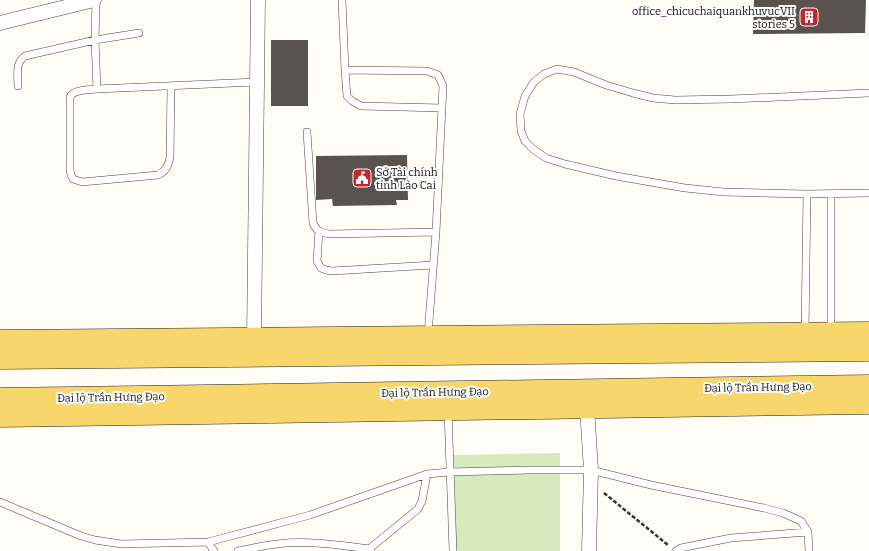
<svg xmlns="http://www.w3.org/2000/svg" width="869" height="551" font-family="Bitter,serif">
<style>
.green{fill:#d5ebbd}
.building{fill:#5a524d}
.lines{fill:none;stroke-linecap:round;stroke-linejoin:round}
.service-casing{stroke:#444;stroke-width:8}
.minor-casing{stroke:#444;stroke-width:15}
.primary-casing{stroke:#222;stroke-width:23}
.path{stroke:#333;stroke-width:2.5;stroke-dasharray:4 2;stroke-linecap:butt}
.service{stroke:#fff;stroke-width:7}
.minor{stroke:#fff;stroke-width:14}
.primary{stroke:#f9d66b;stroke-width:22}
.labels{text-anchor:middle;stroke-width:4;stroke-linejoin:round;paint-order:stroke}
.poi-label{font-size:11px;fill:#111;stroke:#fff;text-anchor:end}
.street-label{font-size:11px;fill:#111;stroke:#fff}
</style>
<rect width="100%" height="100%" fill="#fffdf5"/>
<path class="green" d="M560,453V551H453V455Z"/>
<path class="building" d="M754,0H866L865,33L753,34Z
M271,40H308V106H271Z
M407,155L408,200H396L397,205L333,206L332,199L316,200V156Z"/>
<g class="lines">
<defs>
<path id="service" d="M96,0L95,40L97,89
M342,0L345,70L347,96L352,101L361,106L442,108
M345,70L427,71L438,75L443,86L436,232L428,334
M18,86C18,75 15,63 25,56L95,40L139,33
M171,86L170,158C168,166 166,171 158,175L82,182L73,179L71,175L70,170V105C70,102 70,100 70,97C73,89 89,90 97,89L257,82
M869,93L731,99L675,100L653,98L633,93L606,85L574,72L557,69L544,74L534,82L525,96L520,114L521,131L525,141L533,149L546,158L565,164L616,176L685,188L724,192L807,194L869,193
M307,132L313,223C316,231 321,233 330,234L436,232
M831,194V331
M319,231L317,261L321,268L326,270L332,271L433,265
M805,332L807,194
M448,411L453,551
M0,502L81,536L95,540L121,544L208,542L310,515L427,474L449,472L529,470H591L651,485L764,508L783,513L801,521L808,532L809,551
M208,542L214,551
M369,549L418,509L422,501L427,474
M238,551C251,549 264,545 277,544C307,540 339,545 369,549L371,551
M676,551L681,548L731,538L808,532"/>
<path id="minor" d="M0,23L94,0
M254,339L258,0
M587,407L591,470L589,551"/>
<path id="primary" d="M0,341L869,333
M0,358L869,350
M0,399L869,386
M0,416L869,403"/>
</defs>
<use href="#service" class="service-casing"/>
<use href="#minor" class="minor-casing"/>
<use href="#primary" class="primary-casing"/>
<path class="path" d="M604,493L668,545"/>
<use href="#service" class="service"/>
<use href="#minor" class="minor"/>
<use href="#primary" class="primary"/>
</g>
<defs>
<symbol id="building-square" viewBox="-11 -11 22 22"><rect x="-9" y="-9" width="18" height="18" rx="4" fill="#c4262e" stroke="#fff"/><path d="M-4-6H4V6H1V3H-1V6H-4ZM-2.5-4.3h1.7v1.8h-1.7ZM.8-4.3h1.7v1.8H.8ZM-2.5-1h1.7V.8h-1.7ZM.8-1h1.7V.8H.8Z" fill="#fff"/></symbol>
<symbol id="civic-square" viewBox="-11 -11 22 22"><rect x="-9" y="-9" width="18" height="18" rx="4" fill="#c4262e" stroke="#fff"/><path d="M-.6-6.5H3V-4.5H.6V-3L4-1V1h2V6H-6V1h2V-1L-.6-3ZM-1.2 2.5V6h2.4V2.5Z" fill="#fff"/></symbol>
</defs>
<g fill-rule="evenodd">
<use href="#building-square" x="798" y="6" width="22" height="22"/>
<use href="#civic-square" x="351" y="167" width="22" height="22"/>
</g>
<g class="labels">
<g class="poi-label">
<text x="795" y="15">office_chicuchaiquankhuvucVII<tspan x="795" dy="13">stories 5</tspan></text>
<text x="376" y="176" text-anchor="start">Sở Tài chính<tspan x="376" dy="13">tỉnh Lào Cai</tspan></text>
</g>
<g class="street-label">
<text transform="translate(758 387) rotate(-1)" y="4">Đại lộ Trần Hưng Đạo</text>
<text transform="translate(435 392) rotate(-1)" y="4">Đại lộ Trần Hưng Đạo</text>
<text transform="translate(111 397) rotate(-1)" y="4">Đại lộ Trần Hưng Đạo</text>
</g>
</g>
</svg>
